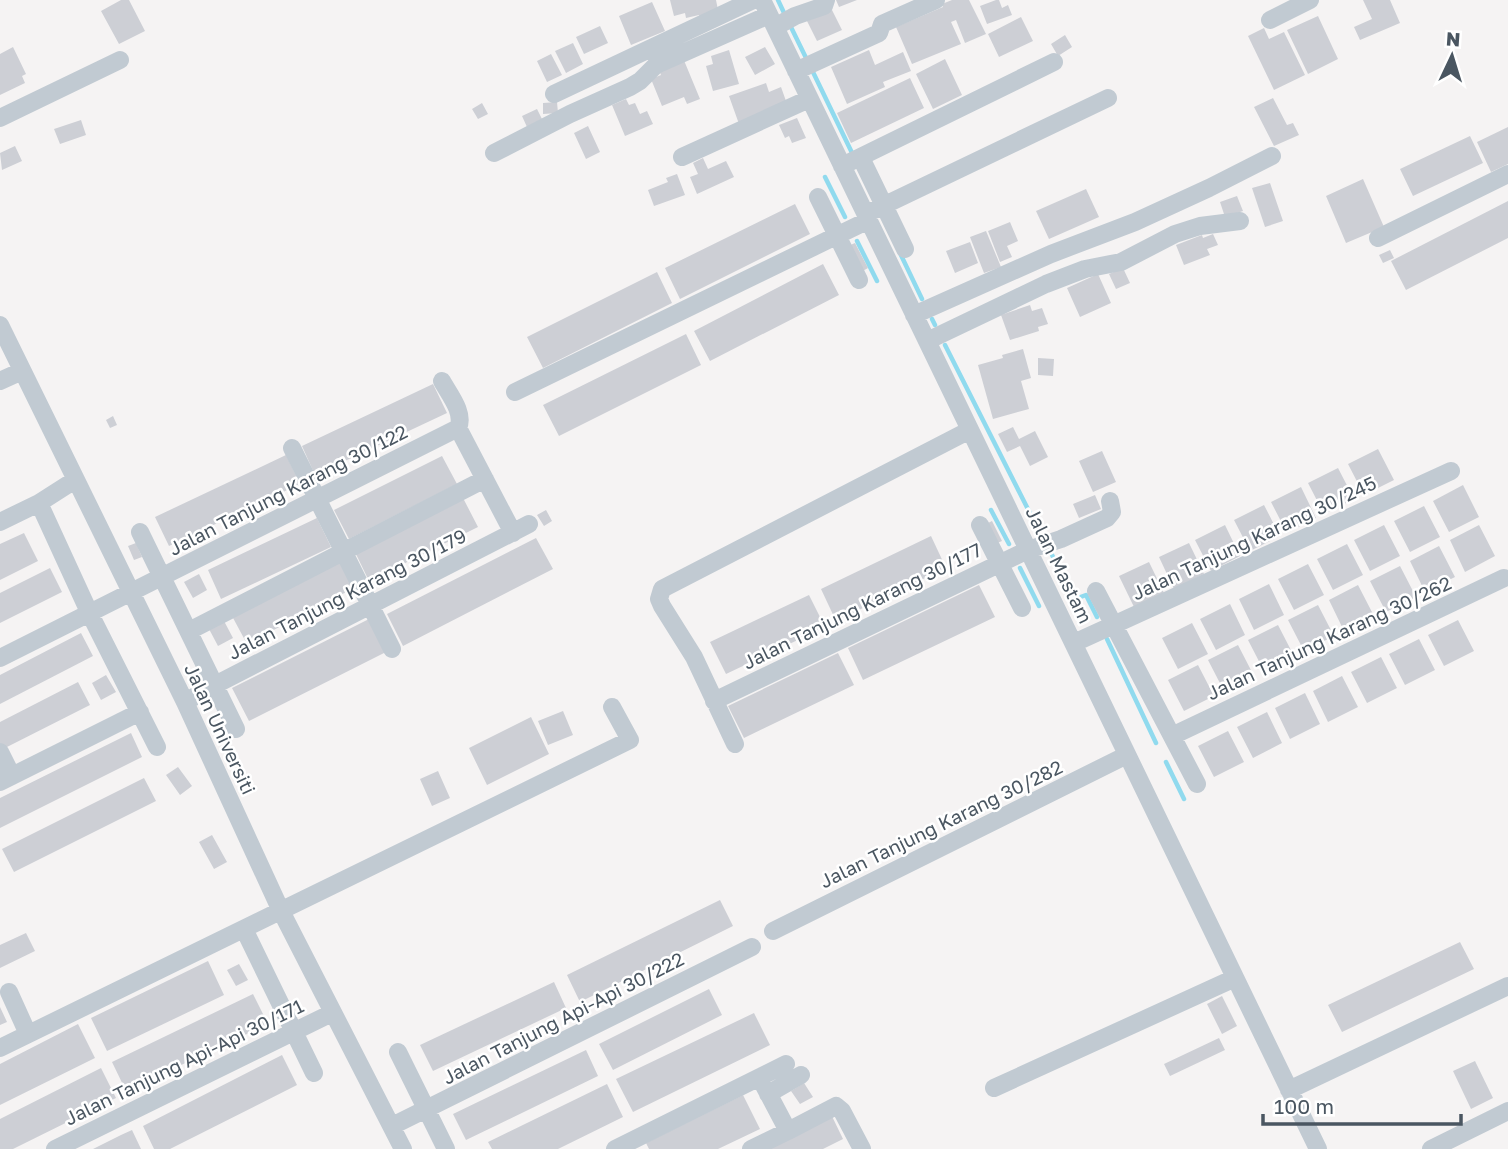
<svg xmlns="http://www.w3.org/2000/svg" width="1508" height="1149" font-family="'Golos Text',sans-serif">
<style>
.lines{fill:none;stroke-linecap:round;stroke-linejoin:round}
.stream{stroke:#90daee;stroke-width:4.5}
.building{fill:#cdcfd5}
.minor{stroke:#c1cad2;stroke-width:18}
.labels{text-anchor:middle;stroke-width:5;stroke-linejoin:round;paint-order:stroke}
.street-label{font-size:19px;fill:#4a5661;stroke:#fff}
</style>
<rect width="100%" height="100%" fill="#f5f3f3"/>
<g class="lines">
<path class="stream" d="M778,0L785,15
M789,23L808,62
M812,70L854,157
M825,177L845,217
M857,241L877,281
M900,253L922,299
M932,319L935,325
M945,345L1038,529
M991,510L1009,544
M1051,553L1075,599L1086,595L1097,617
M1020,568L1039,606
M1107,639L1156,743
M1166,762L1184,799"/>
</g>
<path class="building" d="M121,0H129L145,31L119,44L101,11Z
M670,0H716L718,10L701,20L699,15L686,18L685,13L674,16Z
M836,0H857L839,7Z
M952,0H969L986,34L965,43L956,20L951,22L961,44L912,64L896,27L943,7L942,4Z
M996,0H999L1002,8L1008,5L1012,15L987,24L980,6Z
M1363,0H1390L1400,23L1360,40L1354,27L1372,19Z
M652,2L665,31L631,45L619,16Z
M832,10L842,30L817,41L807,21Z
M1318,16L1338,59L1308,74L1287,30Z
M1021,17L1033,41L999,57L988,34Z
M600,26L608,43L584,54L576,37Z
M1264,28L1269,39L1284,32L1305,75L1274,90L1248,36Z
M1065,35L1072,47L1058,56L1051,44Z
M573,43L583,64L566,73L555,51Z
M13,47L26,74L22,76L25,83L0,95V54Z
M765,47L775,64L755,75L745,57Z
M729,50L739,84L713,91L706,66L713,64L711,56Z
M869,50L875,65L903,52L911,71L883,82L885,87L847,104L831,67Z
M551,54L562,75L547,82L537,61Z
M683,58L700,99L687,104L684,97L662,106L651,79L661,75L658,68Z
M945,59L962,95L933,109L916,74Z
M910,78L924,108L851,143L837,113Z
M766,83L769,92L781,87L786,101L739,124L729,96Z
M1273,98L1287,125L1293,123L1299,135L1274,146L1254,107Z
M626,99L629,105L635,103L640,114L647,111L653,124L625,136L612,105Z
M557,102L558,113L543,114V103Z
M482,103L488,114L478,119L472,109Z
M537,109L542,119L527,127L522,116Z
M797,118L806,138L792,143L789,136L785,138L779,125Z
M81,120L86,135L60,144L54,129Z
M588,126L600,152L586,159L574,133Z
M1508,127V164L1491,172L1477,142Z
M1470,136L1483,163L1413,196L1400,169Z
M15,146L22,161L2,170L0,153Z
M703,158L708,169L726,161L734,177L697,194L690,177L698,174L693,163Z
M677,174L685,195L654,206L648,190L668,182L666,178Z
M1363,179L1384,227L1346,243L1326,196Z
M1270,183L1283,221L1265,227L1252,188Z
M1086,189L1099,217L1049,239L1036,211Z
M1237,196L1243,211L1225,217L1220,202Z
M1508,201V238L1406,290L1391,261Z
M795,204L810,234L680,299L665,268Z
M1010,222L1018,241L1007,246L1012,257L1000,262L988,231Z
M986,231L1001,267L984,273L970,237Z
M1213,234L1218,245L1207,249L1210,255L1184,265L1176,245L1202,235L1203,238Z
M970,242L978,263L955,273L946,251Z
M855,243L868,268L861,272L848,246Z
M1390,250L1394,258L1383,263L1379,255Z
M823,264L839,295L710,361L694,331Z
M1123,268L1130,283L1116,289L1109,274Z
M657,272L672,303L543,368L527,337Z
M1098,274L1111,303L1080,317L1067,288Z
M1030,305L1032,311L1042,308L1048,324L1038,327L1039,331L1010,340L1001,315Z
M686,334L701,365L559,436L543,405Z
M1023,349L1031,378L1021,381L1029,409L993,419L978,365L1003,358L1002,355Z
M1038,358L1054,359L1053,376L1038,375Z
M433,384L447,413L315,475L302,446Z
M113,416L117,425L110,428L106,420Z
M1013,427L1019,439L1035,431L1048,457L1030,466L1020,446L1007,452L998,434Z
M1378,449L1394,480L1364,495L1348,464Z
M1102,451L1116,482L1093,492L1079,461Z
M286,455L300,484L169,546L155,517Z
M442,456L457,484L349,539L334,510Z
M1338,468L1354,499L1324,514L1308,483Z
M1463,485L1479,517L1449,532L1433,501Z
M1301,487L1316,518L1287,533L1271,502Z
M1095,495L1101,509L1079,518L1073,504Z
M463,498L478,527L369,581L355,552Z
M1264,505L1280,536L1250,551L1234,520Z
M1424,506L1440,537L1410,552L1394,521Z
M546,510L552,521L544,526L537,515Z
M317,518L331,547L221,599L208,570Z
M992,521L1002,541L995,544L986,524Z
M1225,525L1240,556L1211,571L1195,540Z
M1384,525L1400,556L1370,571L1354,540Z
M1479,525L1495,556L1465,572L1450,540Z
M24,533L38,561L0,580V544Z
M931,536L946,568L836,621L821,589Z
M536,538L553,569L403,646L387,614Z
M136,543L142,557L134,560L128,546Z
M1189,543L1204,574L1174,589L1159,557Z
M1347,544L1363,575L1333,590L1317,559Z
M1439,546L1455,577L1425,592L1410,561Z
M339,560L354,588L247,644L232,616Z
M1149,562L1164,593L1134,607L1119,576Z
M1308,564L1324,595L1294,610L1278,579Z
M1400,566L1416,597L1386,612L1370,581Z
M50,568L62,592L0,623V593Z
M199,574L207,590L193,598L184,582Z
M1269,584L1284,615L1254,630L1239,599Z
M979,585L995,617L863,680L848,648Z
M1358,585L1374,616L1344,631L1329,600Z
M809,595L825,627L726,674L710,642Z
M1230,604L1245,635L1216,650L1200,619Z
M1318,605L1334,636L1304,651L1288,620Z
M369,619L386,652L249,721L232,688Z
M1458,620L1474,651L1444,666L1428,635Z
M224,621L233,638L218,646L209,629Z
M1192,623L1208,654L1178,669L1162,638Z
M1278,625L1294,656L1264,671L1248,640Z
M81,633L93,656L0,704V675Z
M1419,639L1435,670L1405,685L1389,654Z
M1238,645L1254,676L1224,691L1208,660Z
M838,653L854,685L744,738L728,706Z
M1381,657L1397,688L1367,703L1351,672Z
M1198,665L1214,696L1184,711L1168,680Z
M106,675L116,692L101,700L92,683Z
M1342,676L1358,707L1328,722L1313,691Z
M78,682L90,705L3,749L0,743V722Z
M1305,693L1320,724L1290,739L1275,708Z
M563,711L573,735L548,745L538,721Z
M1267,712L1282,743L1253,758L1237,727Z
M531,717L549,754L487,785L469,748Z
M1228,731L1244,762L1214,777L1198,746Z
M131,733L142,757L0,828V798Z
M178,767L192,786L180,795L166,775Z
M438,771L450,798L432,806L420,779Z
M144,778L156,801L14,872L2,849Z
M212,835L227,862L214,869L199,842Z
M720,900L733,926L580,1002L567,975Z
M26,933L35,951L0,968V945Z
M1460,942L1474,969L1342,1032L1328,1005Z
M208,961L224,995L107,1051L91,1018Z
M239,964L248,980L236,986L227,970Z
M554,982L566,1008L433,1071L420,1045Z
M709,989L722,1015L613,1070L599,1044Z
M253,994L268,1024L126,1091L112,1062Z
M1222,996L1237,1026L1222,1034L1207,1004Z
M0,1007L7,1022L0,1025Z
M754,1013L770,1045L633,1112L616,1079Z
M78,1024L95,1058L0,1105V1064Z
M1219,1038L1225,1050L1170,1076L1164,1064Z
M586,1050L598,1076L466,1140L453,1114Z
M282,1055L297,1085L170,1149H154L143,1126Z
M1475,1061L1493,1098L1471,1109L1453,1071Z
M101,1068L116,1098L13,1149H0V1119Z
M804,1083L813,1097L800,1104L791,1091Z
M607,1084L623,1117L558,1149H492L488,1142Z
M743,1095L760,1129L718,1149H649L646,1143Z
M828,1108L843,1139L823,1149H746Z
M132,1130L141,1149H93L121,1135Z"/>
<g class="lines">
<path class="minor" d="M762,0C947,383 1132,766 1318,1149
M1270,20L1310,0
M775,27L795,16L824,6L826,0
M796,71L879,33L882,24L936,0
M554,94L753,0
M0,118L120,60
M494,153L570,114L630,87L640,81L656,65L769,15
M682,157L809,99
M863,162L905,249
M842,166L1054,62
M818,197L859,280
M866,214L1108,98
M1378,238L1508,174
M914,315L1051,254L1135,222L1209,188L1272,156
M0,325L185,702L281,911L403,1149
M927,341L1046,284L1085,269L1121,262L1175,234L1200,226L1240,221
M0,381L22,371
M515,392L869,220
M458,428L513,533
M292,448L392,649
M39,503L89,612L157,747
M0,522L39,503L75,480
M980,525L1022,608
M140,532L236,729
M1096,591L1197,784
M189,631L485,479
M1074,643L1451,471
M0,658L458,428C465,413 449,394 442,381
M714,701L1028,550L1061,539L1107,518L1112,512L1110,501
M185,702L215,685L529,524
M1172,736L1504,578
M735,744L694,657L662,606L659,599L662,589L968,431
M0,752L12,776
M0,782L140,712
M244,929L314,1073
M773,931L1127,755
M9,992L28,1034
M0,1048L630,740L612,707
M398,1052L446,1149
M760,1078L788,1131L836,1106L842,1111L862,1149
M994,1088L1235,978
M1289,1090L1508,986
M768,1094L801,1075
M392,1126L752,947
M55,1149L332,1013
M615,1149L786,1064
M751,1149L788,1131
M1431,1149L1508,1111"/>
</g>
<g class="labels">
<g class="street-label">
<text transform="translate(288 490) rotate(-27)" y="7">Jalan Tanjung Karang 30/122</text>
<text transform="translate(1254 538) rotate(-25)" y="7">Jalan Tanjung Karang 30/245</text>
<text transform="translate(1059 565) rotate(64)" y="7">Jalan Mastam</text>
<text transform="translate(347 594) rotate(-27)" y="7">Jalan Tanjung Karang 30/179</text>
<text transform="translate(862 606) rotate(-26)" y="7">Jalan Tanjung Karang 30/177</text>
<text transform="translate(1329 638) rotate(-25)" y="7">Jalan Tanjung Karang 30/262</text>
<text transform="translate(220 729) rotate(65)" y="7">Jalan Universiti</text>
<text transform="translate(941 824) rotate(-26)" y="7">Jalan Tanjung Karang 30/282</text>
<text transform="translate(563 1018) rotate(-27)" y="7">Jalan Tanjung Api-Api 30/222</text>
<text transform="translate(184 1062) rotate(-26)" y="7">Jalan Tanjung Api-Api 30/171</text>
</g>
</g>
<g transform="translate(1452 56) rotate(4)" stroke="#ffffff" stroke-width="5" paint-order="stroke">
<path d="M0-5L12 26L0 18L-12 26Z" fill="#4a5661"/>
<text y="-10" font-size="19" font-weight="bold" text-anchor="middle" fill="#4a5661">N</text>
</g>
<path d="M1263 1114v10h198v-10" fill="none" stroke="#4a5661" stroke-width="3.5"/>
<text x="1274" y="1114" font-size="21" fill="#4a5661" stroke="#ffffff" stroke-width="5" paint-order="stroke">100 m</text>
</svg>
